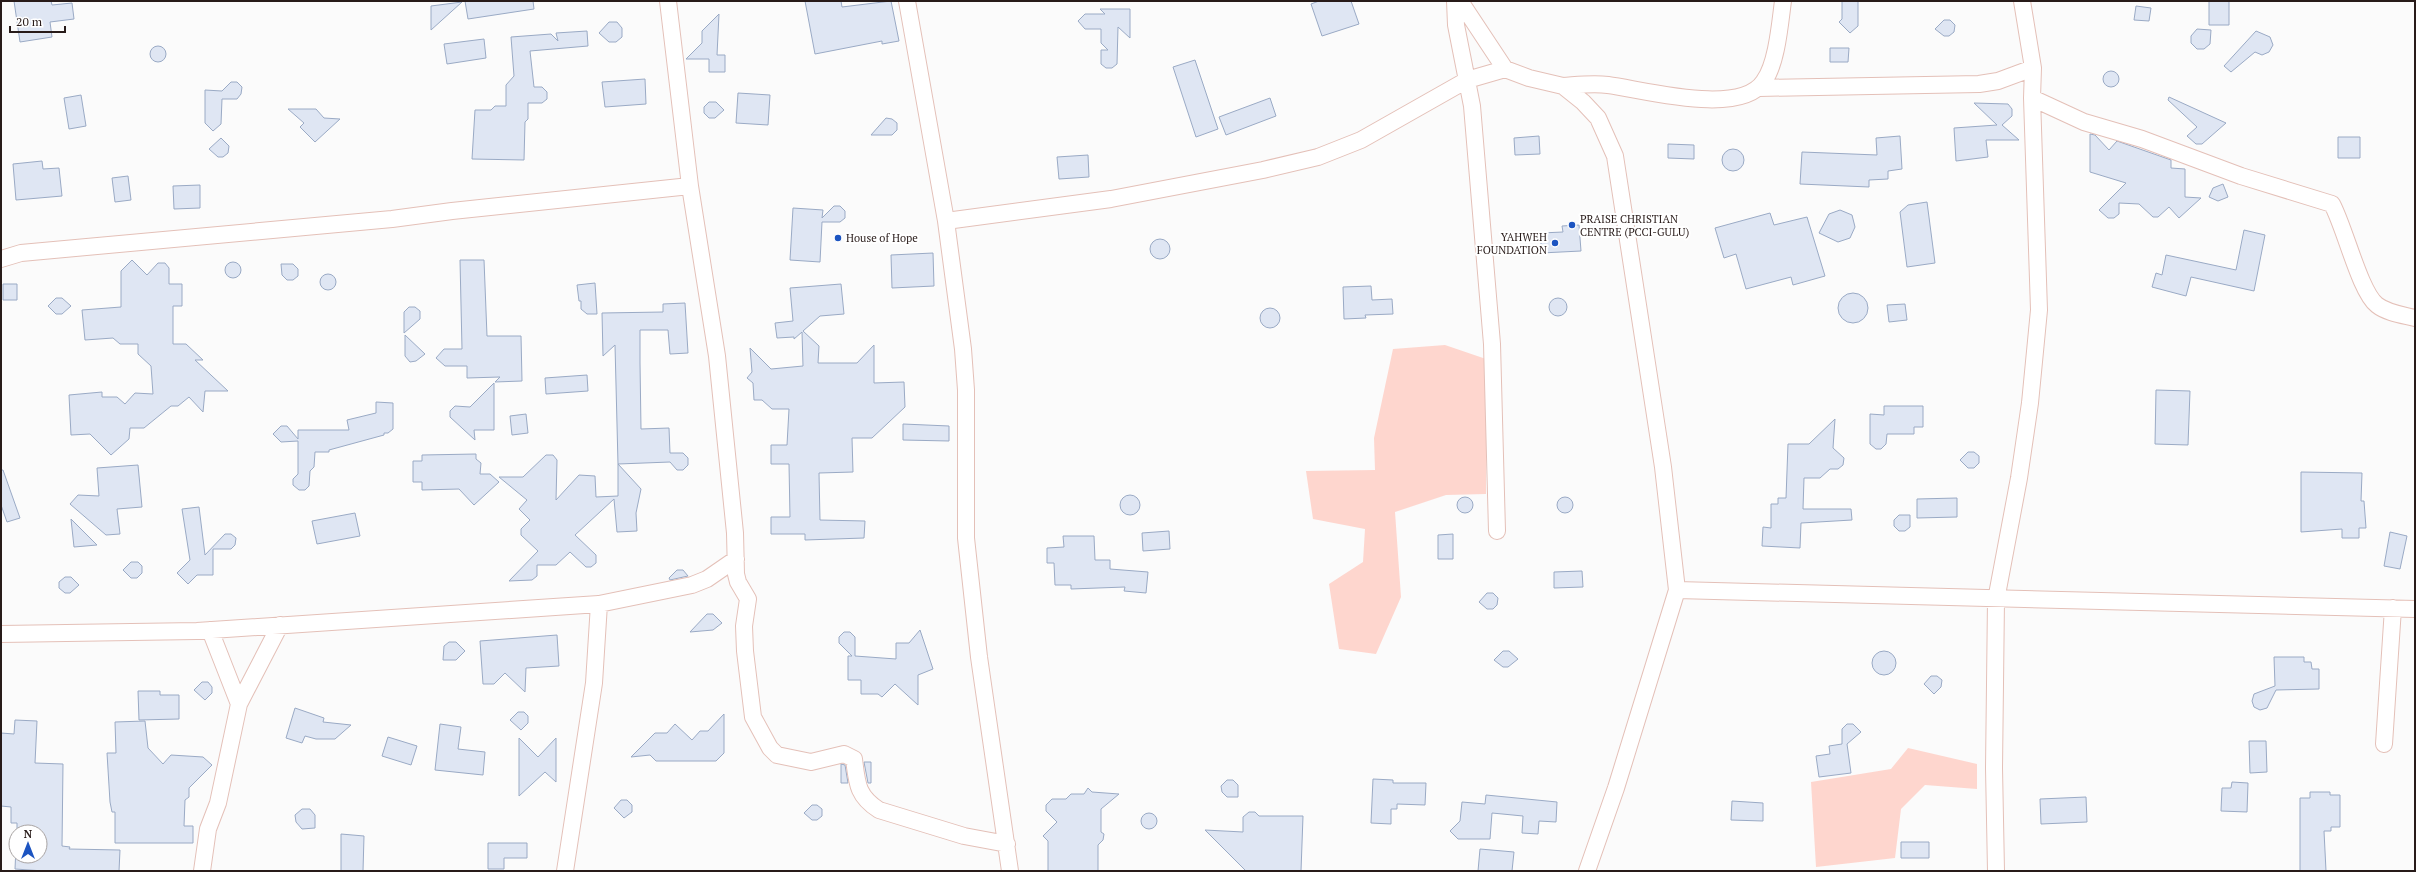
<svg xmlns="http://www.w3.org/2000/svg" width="2416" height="872" font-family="'PT Serif',serif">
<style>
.green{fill:#fed6ce}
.building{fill:#dfe6f3;stroke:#9aaac5}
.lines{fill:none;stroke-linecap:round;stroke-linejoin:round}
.minor-casing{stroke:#e4c0b8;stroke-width:18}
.minor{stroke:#fff;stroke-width:16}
.poi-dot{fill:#1c54c1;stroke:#fff;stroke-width:1.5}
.labels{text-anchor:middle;stroke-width:4;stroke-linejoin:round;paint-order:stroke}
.poi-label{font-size:11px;fill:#281b19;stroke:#fff;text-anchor:start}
</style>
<rect width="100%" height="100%" fill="#fbfbfb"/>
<path class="green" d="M1445,345L1486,359V494L1446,495L1395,512L1401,597L1376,654L1339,649L1329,584L1363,562L1365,529L1313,519L1306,471L1375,470L1374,438L1393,349Z
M1908,748L1977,764V789L1925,785L1901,809L1895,858L1816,867L1811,782L1891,769Z"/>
<path class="building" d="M14,1H51L52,5L72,3L74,19L50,22L52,37L20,42Z
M465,1H533L534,9L468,19Z
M805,1H841L842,7L891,1L899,41L882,44V41L815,54Z
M1319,1H1351L1359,24L1322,36L1311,4Z
M1842,1H1858V26L1850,33L1839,22L1842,19Z
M2209,1H2229V25H2209Z
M462,2L431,30V6Z
M2136,6L2151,8L2149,21L2134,20Z
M1100,9H1130V38L1118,27L1117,64L1112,68H1106L1101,64V50H1108L1101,43V29H1085L1078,21L1085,14H1105Z
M719,14L717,55H725V72H709V59H686L702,43V31Z
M1944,20H1950L1955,25L1954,32L1949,36H1944L1935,29Z
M609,22H617L622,28V37L616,42H609L599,33Z
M2197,29L2211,30L2210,44L2204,49H2197L2191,43V36Z
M587,31L588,46L530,51L534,87H542L547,92V99L542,103H528V119L525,122L524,160L472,159L475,110H491L495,106H506V85L514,76L511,37L551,34L558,41L556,33Z
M2256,31L2270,37L2273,45L2269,52L2262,55L2255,52L2231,72L2224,66Z
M484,39L486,58L447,64L444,44Z
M150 54a8 8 0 1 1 16 0a8 8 0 1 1-16 0Z
M1830,48H1849L1848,62H1830Z
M1195,60L1218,129L1196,137L1173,67Z
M2103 79a8 8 0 1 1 16 0a8 8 0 1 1-16 0Z
M645,79L646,104L605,107L602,82Z
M231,82H237L242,87L241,94L237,99H222L221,124L213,131L205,123V90L222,91Z
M738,93L770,95L768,125L736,123Z
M81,95L86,126L69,129L64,98Z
M2169,97L2226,123L2202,144H2196L2187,136L2197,127L2168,100Z
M1270,98L1276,116L1226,135L1219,117Z
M709,102H716L724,110L715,118H709L704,113V107Z
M1974,103L2008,104L2012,109V116L2002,125L2019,140H1986L1988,157L1956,161L1954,128L1997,125Z
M288,109H316L324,118L340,119L315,142L300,127L304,123Z
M886,118L892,119L897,123V130L892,135H871Z
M2090,134L2095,135L2109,150L2117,141L2171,160V168L2185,169V197L2201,198L2179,218L2169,207L2158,217H2153L2139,204L2119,203V214L2114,218H2108L2099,210L2126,183L2090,172Z
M1539,136L1540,154L1515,155L1514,138Z
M1900,136L1902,169L1888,171V179L1869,180V187L1800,184L1802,152L1877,155L1876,138Z
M2338,137H2360V158H2338Z
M221,138L229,146L228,153L223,157H218L209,149Z
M1668,144L1694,145V159L1668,158Z
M1722 160a11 11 0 1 1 22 0a11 11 0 1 1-22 0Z
M1088,155L1089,177L1059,179L1057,157Z
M42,161L43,169L59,168L62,196L16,200L13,164Z
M128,176L131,200L115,202L112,178Z
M2223,184L2228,197L2218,201L2209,197L2213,188Z
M200,185V208L174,209L173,186Z
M1927,202L1935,263L1907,267L1900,212L1908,205Z
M834,206H840L845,211V218L840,222H822L820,262L790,260L793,208L823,210L822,218Z
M1840,210L1852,215L1855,227L1850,238L1838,242L1819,233L1829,214Z
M1770,213L1774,225L1807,217L1825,276L1793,285L1791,277L1746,289L1736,254L1724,258L1715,228Z
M1579,225L1581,251L1541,253V233L1563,232L1562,226Z
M2244,230L2265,235L2254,291L2191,277L2186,296L2152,287L2156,273L2162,275L2166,255L2236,270Z
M1150 249a10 10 0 1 1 20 0a10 10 0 1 1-20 0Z
M933,253L934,286L892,288L891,255Z
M132,260L147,275L158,263H165L169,268V284H182V306H173V344H186L203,360H195L228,391H205L203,412L189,397L178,406H171L144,428H130L129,439L111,455L90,434L71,435L69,395L102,392V397H117L125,404L135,393L153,394L151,366L138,354V344H120L113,338L85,340L82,310L121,307V271Z
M460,260H484L487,336H521L522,381L495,382L500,377L467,378V366H445L436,358L444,349H462Z
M225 270a8 8 0 1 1 16 0a8 8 0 1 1-16 0Z
M281,264H293L298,269V276L293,280H287L282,275Z
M320 282a8 8 0 1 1 16 0a8 8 0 1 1-16 0Z
M595,283L597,314H587L581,309V301H579L577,285Z
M3,284H17V300H3Z
M841,284L844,314L820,316L803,331L819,346L818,363H857L874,345V383L904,382L905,407L872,438H852L853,472L819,473L820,520L865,521L864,538L805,540V534H771V517H790L789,464H771V445H787L789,409H772L762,400H754L753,383L747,378L752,372L750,348L771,369L803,366L802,332L794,339V337L777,338L775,323L793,321L790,288Z
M1371,286L1372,300L1392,299L1393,314L1365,315L1366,318L1344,319L1343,287Z
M1838 308a15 15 0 1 1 30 0a15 15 0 1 1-30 0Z
M56,298H62L71,306L62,314H56L48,306Z
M1549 307a9 9 0 1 1 18 0a9 9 0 1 1-18 0Z
M685,303L688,353L670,354L668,330H640V363L641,429L669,428L670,453H683L688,458V465L683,470H677L670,462L618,464L615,345L603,356L602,313L663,312V304Z
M1905,304L1907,320L1889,322L1887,305Z
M409,307H415L420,311V319L404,333V312Z
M1260 318a10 10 0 1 1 20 0a10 10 0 1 1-20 0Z
M405,335L425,354L416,361L410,362L405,356Z
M587,375L588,391L546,394L545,378Z
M494,383V430H474L475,440L450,417V411L455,406L470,407Z
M2156,390L2190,391L2188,445L2155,444Z
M376,402L393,403V429L388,433H384V435L329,450V452H315L314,467L310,471L309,486L305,490H299L293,485V479L298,474V441L281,442L273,434L281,426H287L298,439V430H349L347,420L376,413Z
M1884,406H1923V427H1914V434H1887L1886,444L1881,449H1876L1870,444V414L1884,415Z
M526,414L528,433L512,435L510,416Z
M1835,419L1833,448L1844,458L1843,465L1838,469H1830L1820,478H1804L1803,509H1851L1852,520L1801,523L1800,548L1762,546L1763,527L1771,528V504H1778V498H1786L1788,444H1809Z
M903,424L949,426V441L903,440Z
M1968,452H1974L1979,456V463L1974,468H1968L1960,460Z
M476,454V459L481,463L480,474H490L499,482L474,505L459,489L422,490V482H413V461H422V455Z
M546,455H553L557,460L556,500L579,475L595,476L596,497L618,496V464L641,489L636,513L637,531L617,532L614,499L575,535L596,555V563L591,567H586L570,552L556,565H537V576L532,580L509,581L538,551L521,535V529L530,520L519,509L527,500L499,477H523Z
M138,465L142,507L117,509L120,534L106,535L70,504L78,495L99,496L97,468Z
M1,470H3L20,518L7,522L1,505Z
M2301,472L2362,473L2361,501H2364L2366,528H2359V538H2342V529L2301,532Z
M1120 505a10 10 0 1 1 20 0a10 10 0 1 1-20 0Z
M1557 505a8 8 0 1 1 16 0a8 8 0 1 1-16 0Z
M1457 505a8 8 0 1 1 16 0a8 8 0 1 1-16 0Z
M1957,498V517L1917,518V499Z
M199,507L205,555L225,534H231L236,538L235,545L231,549H213V575H197L188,584L177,573L190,560L182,509Z
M355,513L360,536L317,544L312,521Z
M1899,515H1910V527L1905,531H1899L1894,526V520Z
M71,519L97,545L74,547Z
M1169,531L1170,549L1143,551L1142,533Z
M2390,532L2407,536L2400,569L2384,566Z
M1453,534V559H1438V535Z
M1063,536H1094L1095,560H1110V569L1148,572L1146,593L1124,591L1125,587L1071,589V585H1055L1054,563H1047V548L1064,547Z
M131,562H138L142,566V573L137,578H131L123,570Z
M677,570H683L688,576L670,580L669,578Z
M1582,571L1583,587L1554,588V572Z
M65,577H71L79,585L70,593H65L59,588V582Z
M1487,593H1493L1498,598L1497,605L1493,609H1487L1479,602Z
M707,614H713L722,623L713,630L690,632Z
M920,630L933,669L918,675V705L895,684L882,697L878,694H861V680H848V656H852L839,643V637L844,632H850L855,637V656L896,659V643H909Z
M557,635L559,666L526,668L525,692L505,673L494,684H483L480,641Z
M449,642H456L465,651L456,660H443L444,646Z
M1503,651H1509L1518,659L1508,667H1503L1494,660Z
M1872 663a12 12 0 1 1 24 0a12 12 0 1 1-24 0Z
M2274,657H2304V662H2311L2312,669H2319V689L2276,690L2267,708L2260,710L2254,707L2252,701L2254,694L2275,686Z
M1931,676H1937L1942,680L1941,687L1934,694L1924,684Z
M202,682H208L212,687V693L205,700L194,690Z
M138,691H160V695H179V719L139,720Z
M295,708L324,718L323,722L351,725L335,739H316L305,736L302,743L286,738Z
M518,712H524L528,716V723L521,730L510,720Z
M724,714V753L716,761H656L650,755L631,757L655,733H667L675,724L692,740L700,731H708Z
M15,720L37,721L35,763L63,764L62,846L70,847L69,849L120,850L119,871H44L15,869L16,847V856H40V832H17V823H11V807L1,806V733L14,734Z
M145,721L148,748L163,764L171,755L203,757L212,765L189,788V797L185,800L184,826H193V843H115V812H112L110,802L107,753H116L115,722Z
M440,724L461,727L458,749L485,752L483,775L435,770Z
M1847,724H1853L1861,732L1847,744L1851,773L1819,777L1816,756L1830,754L1829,746L1842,744V729Z
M388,737L417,746L411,765L382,756Z
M519,738L538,757L556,738V782L545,772L519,796Z
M2249,741H2266L2267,772L2250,773Z
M864,762H871V783H868Z
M841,764L845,765L848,783H841Z
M1373,779L1393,780V783H1426L1425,805L1397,804V809H1391V824L1371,823Z
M1227,780H1233L1238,785V797H1227L1222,792L1221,786Z
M2232,782L2248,783L2247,812L2221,811L2222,788H2231Z
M1088,788L1092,792L1119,794L1101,809V832L1104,834L1103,840L1098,845V871H1048V841L1043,836L1057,822L1046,811V805L1052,799H1066L1071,794H1084Z
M2310,792H2330V795H2340V827H2331V831H2324L2326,871H2300V798H2310Z
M1486,795L1557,802L1556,822L1539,821L1538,834L1522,833L1523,816L1492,813L1490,839H1458L1450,831L1460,821L1462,802L1485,804Z
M2086,797L2087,822L2041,824L2040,799Z
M621,800H627L632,805V812L624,818L614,808Z
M1732,801L1763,803V821L1731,820Z
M812,805H817L822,809V816L817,820H812L804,813Z
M302,809H310L315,815V828L302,829L296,822L295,815Z
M1249,812H1255L1259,816H1303L1301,871H1246L1205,830L1243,832V817Z
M1141 821a8 8 0 1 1 16 0a8 8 0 1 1-16 0Z
M341,834L364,836L363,871H341Z
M1901,842H1929V858H1901Z
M488,843H527V858H504V869H488Z
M1480,849L1514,852L1512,871H1478Z"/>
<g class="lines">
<defs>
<path id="minor" d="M907,1L946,221L963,349L966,390V538L979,657L1010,871
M1455,1L1456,25L1472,106L1492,344L1497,531
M1460,1L1505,69L1529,78L1563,86L1583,102L1598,118L1615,156L1663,467L1677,590L1616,788L1587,871
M1563,86C1578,85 1593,83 1608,85C1645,90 1741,117 1764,81C1777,63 1780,23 1783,1
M1759,88L1979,84L1998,81L2033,68
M2032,98L2084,122L2142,139L2241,176L2332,204C2345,228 2360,292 2377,305C2387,313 2403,315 2415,318
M690,186L717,356L735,533L736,574L738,582L748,599L744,626L745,651L753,717L770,748L777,755L811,762L844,754L854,759C857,783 857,796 879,810L964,836L1007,844
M946,221L1111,199L1263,170L1318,157L1361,140L1467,80L1505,69
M1,259L21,253L392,219L452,211L690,186L668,1
M1677,590L2415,609
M210,630L239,704
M1,634L197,631L599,604L692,585L707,579L736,559
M2384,744L2393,608
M202,871L208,829L218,803L239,704L280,625
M565,871L594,683L599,604
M1996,871L1994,768L1996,600L2019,478L2030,403L2039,310L2032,98L2033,68L2022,1"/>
</defs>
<use href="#minor" class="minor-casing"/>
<use href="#minor" class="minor"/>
</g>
<g class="poi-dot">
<circle cx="1572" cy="225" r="4"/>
<circle cx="838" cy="238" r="4"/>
<circle cx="1555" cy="243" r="4"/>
</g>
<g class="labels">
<g class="poi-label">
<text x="1580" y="223">PRAISE CHRISTIAN<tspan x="1580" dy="13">CENTRE (PCCI-GULU)</tspan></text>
<text x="1547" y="241" text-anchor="end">YAHWEH<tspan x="1547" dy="13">FOUNDATION</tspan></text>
<text x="846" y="242">House of Hope</text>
</g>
</g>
<rect width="2416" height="872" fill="none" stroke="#281b19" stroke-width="4"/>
<g transform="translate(28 844)"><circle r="19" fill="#ffffff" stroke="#a9a4a3"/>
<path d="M0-3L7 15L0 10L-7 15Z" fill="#1c54c1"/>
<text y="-6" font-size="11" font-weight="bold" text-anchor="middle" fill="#281b19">N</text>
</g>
<path d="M10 26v6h55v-6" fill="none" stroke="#281b19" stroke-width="2"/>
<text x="16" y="26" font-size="12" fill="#281b19" stroke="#ffffff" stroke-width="3" paint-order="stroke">20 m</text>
</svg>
